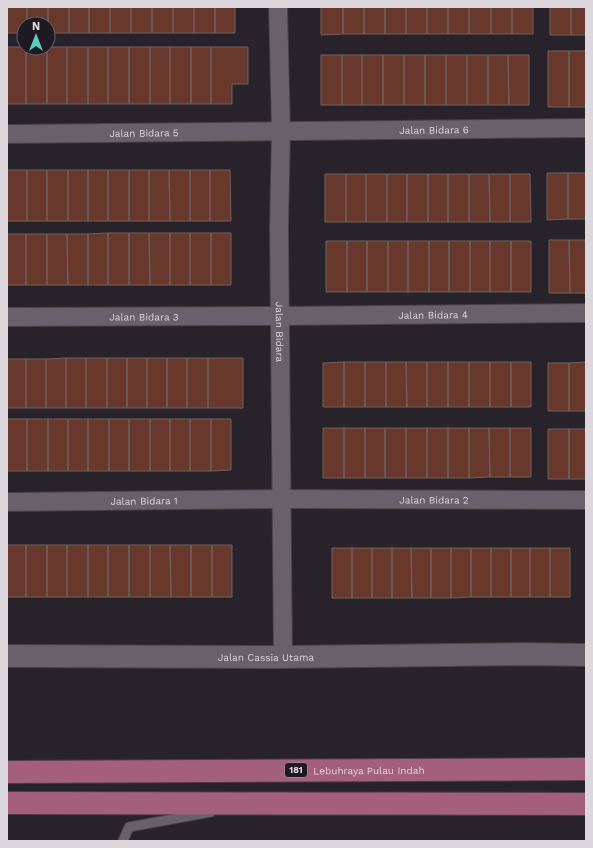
<svg xmlns="http://www.w3.org/2000/svg" width="593" height="848" font-family="'Work Sans',sans-serif">
<style>
.building{fill:#69382c;stroke:#6f625f}
.lines{fill:none;stroke-linecap:round;stroke-linejoin:round}
.service-casing{stroke:#464047;stroke-width:11}
.minor-casing{stroke:#464047;stroke-width:20}
.tertiary-casing{stroke:#464047;stroke-width:24}
.primary-casing{stroke:#464047;stroke-width:24}
.service{stroke:#68606a;stroke-width:9}
.minor{stroke:#68606a;stroke-width:18}
.tertiary{stroke:#68606a;stroke-width:22}
.primary{stroke:#a4607a;stroke-width:22}
.labels{text-anchor:middle;stroke-width:4;stroke-linejoin:round;paint-order:stroke}
.shield{fill:#1f1921;stroke:#a39ea4;stroke-width:1}
.shield-label{font-size:9px;font-weight:bold;fill:#dbd7dc}
.street-label{font-size:10px;fill:#dbd7dc;stroke:#1f1921}
</style>
<rect width="100%" height="100%" fill="#28222a"/>
<path class="building" d="M7,7H27V24H24V33H7Z
M27,7H48V24H27Z
M48,7H69V33H48Z
M69,7H89V33H69Z
M89,7H110V33H89Z
M110,7H131V33H110Z
M131,7H152V33H131Z
M152,7H173V33H152Z
M173,7H194V33H173Z
M194,7H215V33H194Z
M215,7H235V33H215Z
M321,7H343V34L321,35Z
M343,7H364V34H343Z
M364,7H385V34H364Z
M385,7H406V34H385Z
M406,7H427V34H406Z
M427,7H448V34H427Z
M448,7H469V34H448Z
M469,7H491V34H469Z
M491,7H512V34H491Z
M512,7H533V34H512Z
M550,7H571V35H550Z
M571,7H586V35H571Z
M7,47H24V48H26V104H7Z
M48,47H67V104H47V48H48Z
M67,47H88V104H67Z
M88,47H108V104H88Z
M108,47H129V104H108Z
M129,47H150V104H129Z
M150,47H170V104H150Z
M170,47H191V104H170Z
M191,47H211V104H191Z
M211,47H248V84H232V104H211Z
M26,48H47V104H26Z
M548,51H569V107H548Z
M569,51H586V107H569Z
M321,55H342V105H321Z
M342,55H362V105H342Z
M362,55H383V105H362Z
M383,55H404V105H383Z
M404,55H425V105H404Z
M425,55H446V105H425Z
M446,55H467V105H446Z
M467,55H488V105H467Z
M488,55H508L509,105H488Z
M508,55H529V105H509Z
M7,170H27V221H7Z
M27,170H47V221H27Z
M47,170H68V221H47Z
M68,170H88V221H68Z
M88,170H108V221H88Z
M108,170H129V221H108Z
M129,170H149V221H129Z
M149,170H169L170,221H149Z
M169,170H190V221H170Z
M190,170H210V221H190Z
M210,170H230L231,221H210Z
M547,173H568V219L547,220Z
M568,173H586V219H568Z
M325,174H346V222H325Z
M346,174H366V222H346Z
M366,174H387V222H366Z
M387,174H407V222H387Z
M407,174H428V222H407Z
M428,174H448V222H428Z
M448,174H469V222H448Z
M469,174H489L490,222H469Z
M489,174H510V222H490Z
M510,174H530L531,222H510Z
M108,233H129V285H108Z
M108,233V285H88V234Z
M129,233H149L150,285H129Z
M149,233H170V285H150Z
M170,233H190V285H170Z
M190,233H211V285H190Z
M211,233H231V285H211Z
M7,234H26V285H7Z
M26,234H47V285H26Z
M47,234H67L68,285H47Z
M67,234H88V285H68Z
M549,240H569L570,293H549Z
M569,240H586V293H570Z
M326,241H347V292H326Z
M347,241H367V292H347Z
M367,241H388V292H367Z
M388,241H408V292H388Z
M408,241H429V292H408Z
M429,241H449V292H429Z
M449,241H470V292H449Z
M470,241H490V292H470Z
M490,241H511V292H490Z
M511,241H531V292H511Z
M66,358H86V408H66Z
M66,358V408H46V359Z
M86,358H107V408H86Z
M107,358H127V408H107Z
M127,358H147V408H127Z
M147,358H167V408H147Z
M167,358H187V408H167Z
M187,358H208V408H187Z
M208,358H243V408H208Z
M7,359H26V408H7Z
M26,359H46V408H26Z
M344,362V407H323V363Z
M344,362H365V407H344Z
M365,362H386V407H365Z
M386,362H406L407,407H386Z
M406,362H427V407H407Z
M427,362H448V407H427Z
M448,362H469V407H448Z
M469,362H490V407H469Z
M490,362H511V407H490Z
M511,362H531V407H511Z
M586,362V411H569V363Z
M548,363H569V411H548Z
M7,419H27V471H7Z
M27,419H48V471H27Z
M48,419H68V471H48Z
M68,419H88V471H68Z
M88,419H109V471H88Z
M109,419H129V471H109Z
M129,419H150V471H129Z
M150,419H170V471H150Z
M170,419H190V471H170Z
M190,419H211V471H190Z
M211,419H231V470L211,471Z
M323,428H344V478H323Z
M344,428H365V478H344Z
M365,428H385V478H365Z
M385,428H406V478H385Z
M406,428H427V478H406Z
M427,428H448V478H427Z
M448,428H469V478H448Z
M469,428H489L490,477L469,478Z
M489,428H510V477H490Z
M510,428H531V477H510Z
M548,429H569V479H548Z
M569,429H586V479H569Z
M7,545H26V597H7Z
M26,545H47V597H26Z
M47,545H67V597H47Z
M67,545H88V597H67Z
M88,545H108V597H88Z
M108,545H129V597H108Z
M129,545H150V597H129Z
M150,545H170L171,597H150Z
M170,545H191V597H171Z
M191,545H212V597H191Z
M212,545H232V597H212Z
M332,548H352V598H332Z
M352,548H372V598H352Z
M372,548H392V598H372Z
M392,548H411L412,598H392Z
M411,548H431V598H412Z
M431,548H451V598H431Z
M451,548H471V597L451,598Z
M471,548H491V597H471Z
M491,548H511V597H491Z
M511,548H530V597H511Z
M530,548H550V597H530Z
M550,548H570V597H550Z"/>
<g class="lines">
<defs>
<path id="service" d="M123,841L129,827L211,812"/>
<g id="minor">
<path id="s1" d="M278,7L281,131L279,226L283,657"/>
<path id="s2" d="M7,134L586,128"/>
<path id="s3" d="M7,317L280,316L586,313"/>
<path id="s4" d="M7,502L282,499L586,500"/>
</g>
<g id="tertiary">
<path id="s5" d="M7,656L283,657L526,654L586,655"/>
</g>
<g id="primary">
<path id="s6" d="M7,772L586,769"/>
<path d="M7,803L586,804"/>
</g>
</defs>
<use href="#service" class="service-casing"/>
<use href="#minor" class="minor-casing"/>
<use href="#tertiary" class="tertiary-casing"/>
<use href="#primary" class="primary-casing"/>
<use href="#service" class="service"/>
<use href="#minor" class="minor"/>
<use href="#tertiary" class="tertiary"/>
<use href="#primary" class="primary"/>
</g>
<g class="labels">
<rect class="shield" x="285" y="763" width="22" height="14" rx="3"/>
<g class="shield-label">
<text x="296" y="773">181</text>
</g>
<g class="street-label">
<text dy="4" stroke="none"><textPath href="#s2" startOffset="427">Jalan Bidara 6</textPath></text>
<text dy="4" stroke="none"><textPath href="#s2" startOffset="137">Jalan Bidara 5</textPath></text>
<text dy="4" stroke="none"><textPath href="#s3" startOffset="426">Jalan Bidara 4</textPath></text>
<text dy="4" stroke="none"><textPath href="#s3" startOffset="137">Jalan Bidara 3</textPath></text>
<text dy="4" stroke="none"><textPath href="#s1" startOffset="325">Jalan Bidara</textPath></text>
<text dy="4" stroke="none"><textPath href="#s4" startOffset="427">Jalan Bidara 2</textPath></text>
<text dy="4" stroke="none"><textPath href="#s4" startOffset="137">Jalan Bidara 1</textPath></text>
<text dy="4" stroke="none"><textPath href="#s5" startOffset="259">Jalan Cassia Utama</textPath></text>
<text dy="4" stroke="none"><textPath href="#s6" startOffset="362">Lebuhraya Pulau Indah</textPath></text>
</g>
</g>
<rect width="593" height="848" fill="none" stroke="#dbd7dc" stroke-width="16"/>
<g transform="translate(36 36)"><circle r="19" fill="#1f1921" stroke="#6a656c"/>
<path d="M0-3L7 15L0 10L-7 15Z" fill="#57cec1"/>
<text y="-6" font-size="11" font-weight="bold" text-anchor="middle" fill="#dbd7dc">N</text>
</g>
</svg>
